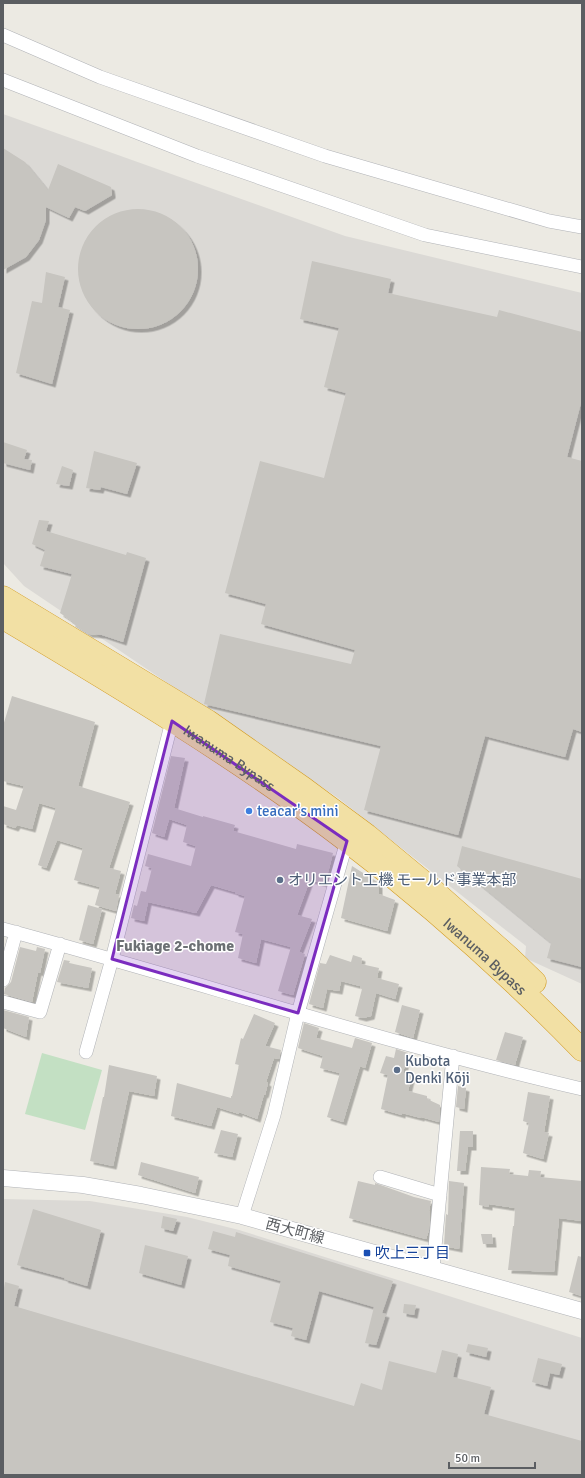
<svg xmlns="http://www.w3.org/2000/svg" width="585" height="1478" font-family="Signika,'Noto Sans JP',sans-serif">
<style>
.industrial{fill:#dbd9d5}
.green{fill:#c3e0c3}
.building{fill:#c7c5c0;filter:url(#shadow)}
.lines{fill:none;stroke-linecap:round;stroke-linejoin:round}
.minor-casing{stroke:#b1b3b7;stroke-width:14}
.tertiary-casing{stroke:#b1b3b7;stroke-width:17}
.trunk-casing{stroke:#d2991d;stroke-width:23}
.minor{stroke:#fff;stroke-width:13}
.tertiary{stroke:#fff;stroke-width:16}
.trunk{stroke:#f2e0a4;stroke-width:22}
.marked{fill:#7b2cbf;fill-opacity:0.2;stroke:#7b2cbf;stroke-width:3;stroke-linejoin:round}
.shop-dot{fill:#3f7fe0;stroke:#fff;stroke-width:1.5}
.service-dot{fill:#5c6f8a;stroke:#fff;stroke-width:1.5}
.transit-dot{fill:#1a4fb4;stroke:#fff;stroke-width:1.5}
.labels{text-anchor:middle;stroke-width:3;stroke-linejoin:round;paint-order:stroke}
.street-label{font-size:15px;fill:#5b5e62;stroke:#fff}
.shop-label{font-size:15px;fill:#366cbe;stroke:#fff;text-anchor:start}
.service-label{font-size:15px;fill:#4e5e75;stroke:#fff;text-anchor:start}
.transit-label{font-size:15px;fill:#164399;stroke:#fff;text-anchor:start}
.neighbourhood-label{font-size:16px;font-weight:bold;fill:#6c7074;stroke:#fff}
</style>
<defs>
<filter id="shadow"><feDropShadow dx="3.5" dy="3.5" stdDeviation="0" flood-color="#0004"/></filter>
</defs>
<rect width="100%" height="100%" fill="#eceae3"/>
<path class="industrial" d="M3,114L345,236L582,293V984L525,958L526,946L338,798L24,586L3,563Z
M3,1199L90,1201L187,1217L239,1230L582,1338V1475H3Z"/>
<path class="green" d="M42,1053L102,1070L85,1130L25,1114Z"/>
<path class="building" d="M3,148L25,162L48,190L58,164L111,187L112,193V195L85,211L75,207L69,218L46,207V220L39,240L26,257L3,270Z
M78 269a60 60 0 1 1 120 0a60 60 0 1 1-120 0Z
M312,261L391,279L388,293L497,317L499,310L582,332V399L567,457L582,461V732L573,729L565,757L485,736L458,835L364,810L381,746L204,704L220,634L351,664L355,650L261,624L266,604L225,593L260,461L324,478L346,393L324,387L339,328L300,319Z
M46,272L65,277L58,307L70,310L52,384L16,373L32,301L42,303Z
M3,442L27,450L24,459L32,460L30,470L3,463Z
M94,451L137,463L127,494L101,487L100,490L86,488Z
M62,466L73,470L69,486L56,484Z
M39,520L49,521L46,531L126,555L127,552L146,558L123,642L102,635L89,634L72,623V621L60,613L72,574L40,566L45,550L32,544Z
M12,696L95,722L78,786L130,802L109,868L121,871L115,894L119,895L116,911L95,905L100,887L74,880L83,848L57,840L46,868L38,865L56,808L39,803L32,829L17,825L15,828L3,824V806L16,810L24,786L3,781V726Z
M171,756L185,758L174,808L203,817V816L235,825L233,831L296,849L297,844L333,853L325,884L310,880L297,915L312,919L299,952L305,954L293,995L278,991L291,947L261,939L256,963L238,958L243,934L235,932L245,896L235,893V892L211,885L196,913L148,902L144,921L131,918L134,905L137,906L141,891L146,892L152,868L145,866L148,854L191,866L196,846L183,842L187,825L169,819L164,837L152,833Z
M462,846L582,879V967L547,958L551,943L457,866Z
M352,866L379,883V894L395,900L387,931L341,918Z
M88,905L102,909L93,944L79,940Z
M20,947L36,951L37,947L45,949L40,973L38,972L32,1002L4,994L5,988L11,982Z
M330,955L351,962L353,955L362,958L361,964L379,968L377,978L399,984L395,999L376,993L371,1016L363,1018L355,1016L362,989L360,988V986L341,981L339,991L327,989L323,1008L309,1004L320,963L326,964Z
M64,960L70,961L69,963L92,968L88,988L57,982Z
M402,1005L420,1010L413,1038L395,1032Z
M3,1010L29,1017L26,1037L3,1028Z
M254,1014L275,1023L265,1046L281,1050L279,1059L274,1058L266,1082L268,1083L265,1095L264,1094L257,1119L239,1112V1114L217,1107L211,1126L171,1116L177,1083L231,1098V1096H232L239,1065L235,1064L241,1038L243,1039Z
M304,1023L319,1028L316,1038L352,1048L355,1038L372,1043L365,1068L360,1066L343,1122L327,1117L340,1073L320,1068L323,1056L298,1048Z
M505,1032L523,1037L515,1065L496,1060Z
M396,1049L408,1053L403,1073L412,1075L408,1091L427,1096V1099L440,1105L439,1122L421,1117V1118L402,1113V1115L381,1109L388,1075L380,1073L386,1056L394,1058Z
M109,1065L157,1076L154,1096L129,1091L113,1166L90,1161L103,1097H104Z
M458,1086L466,1088L464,1109L456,1107Z
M528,1092L550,1096L544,1132L549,1133L543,1159L523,1153L529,1123L523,1121Z
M221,1130L238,1134L232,1157L214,1153Z
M460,1131H473V1147H468L465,1171H457Z
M141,1162L199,1177L195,1193L138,1175Z
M481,1167L510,1169L509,1174L528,1176L529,1170L541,1171L540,1177L582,1181V1221L559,1218L554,1272L508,1270L513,1226H514L515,1208L489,1204V1207L479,1205Z
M358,1181L375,1185V1183L414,1197L431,1201L429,1211L430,1212L429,1230L426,1239L349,1218Z
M449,1181L464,1183L459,1249L444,1246L446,1214L448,1215Z
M33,1209L101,1230L87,1286L64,1279L65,1278L17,1265Z
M163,1216L177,1219L173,1231L161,1228Z
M213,1231L235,1237L236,1232L393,1281L382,1313L386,1314L376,1345L365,1343L374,1307L319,1291L306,1340L291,1336L293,1328L270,1322L281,1281L228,1266L230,1255L208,1249Z
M481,1234H492L493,1244H483Z
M145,1245L188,1256L181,1285L139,1273Z
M578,1256L582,1257V1296L569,1292Z
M5,1282L19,1286L14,1306L354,1406L361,1383L382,1390L389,1361L436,1373L442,1350L458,1354L453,1377L491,1387L484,1414L582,1441V1475H3V1294Z
M404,1304L416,1305L414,1315L403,1313Z
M468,1344L488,1348L486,1357L466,1352Z
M538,1358L562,1364L559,1375L550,1373L547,1386L532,1382Z"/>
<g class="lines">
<defs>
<path id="minor" d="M3,35L100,77L325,156L549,221L582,227
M3,80L197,156L425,235L582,267
M3,929C196,981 387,1044 582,1089
M3,980L16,932
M3,1002L40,1012L60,944
M86,1052L112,959L172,721
M380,1177L440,1195
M242,1216L274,1115L298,1013L347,841
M433,1268L453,1056"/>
<path id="tertiary" d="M3,1178L83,1185L141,1195L242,1216L582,1311"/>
<g id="trunk">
<path d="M3,597L208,721L305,789L367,835L431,888L508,956L535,982"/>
<path id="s1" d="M3,618C121,688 239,759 348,842C431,905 509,975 582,1050"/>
</g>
</defs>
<use href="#minor" class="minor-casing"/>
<use href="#tertiary" class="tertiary-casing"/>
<use href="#trunk" class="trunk-casing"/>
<use href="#minor" class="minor"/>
<use href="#tertiary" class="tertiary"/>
<use href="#trunk" class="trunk"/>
</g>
<path class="marked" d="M172,721L347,841L298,1013L112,959Z"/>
<circle class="shop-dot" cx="249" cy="811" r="4"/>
<g class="service-dot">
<circle cx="280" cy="880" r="4"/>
<circle cx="397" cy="1070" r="4"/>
</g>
<rect class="transit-dot" x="363" y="1249" width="8" height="8" rx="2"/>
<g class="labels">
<g class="street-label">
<text dy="5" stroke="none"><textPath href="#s1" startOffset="266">Iwanuma Bypass</textPath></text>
<text dy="5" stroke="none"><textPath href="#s1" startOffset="590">Iwanuma Bypass</textPath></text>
<text transform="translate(295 1231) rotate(15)" y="5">西大町線</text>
</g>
<g class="shop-label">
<text x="257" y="816">teacar's mini</text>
</g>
<g class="service-label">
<text x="288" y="885">オリエント工機 モールド事業本部</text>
<text x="405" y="1066">Kubota<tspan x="405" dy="17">Denki Kōji</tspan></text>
</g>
<g class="transit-label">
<text x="375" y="1258">吹上三丁目</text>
</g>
<g class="neighbourhood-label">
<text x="175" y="951">Fukiage 2-chome</text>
</g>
</g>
<rect width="585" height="1478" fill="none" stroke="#5b5e62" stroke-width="8"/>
<path d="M449 1462v6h86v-6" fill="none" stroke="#5b5e62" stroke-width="2"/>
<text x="455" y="1462" font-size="12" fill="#5b5e62" stroke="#ffffff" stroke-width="3" paint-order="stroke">50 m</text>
</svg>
